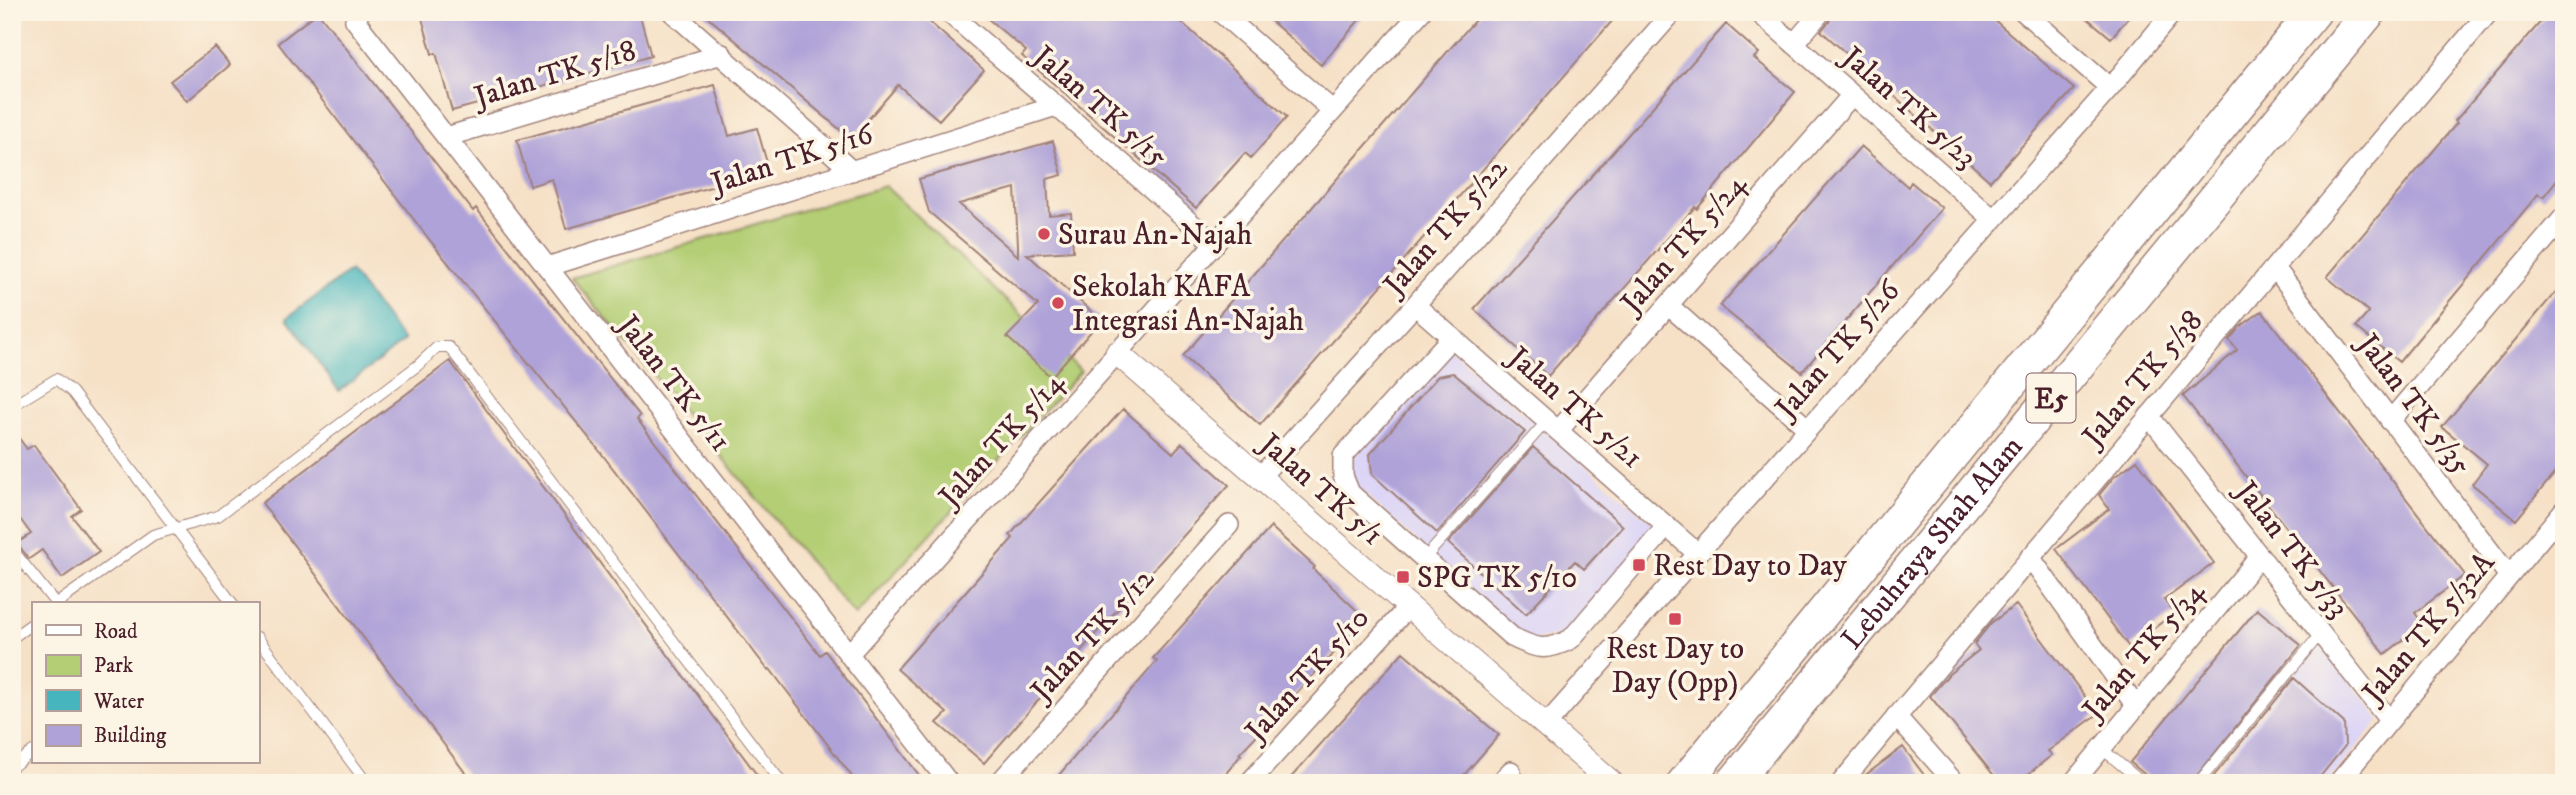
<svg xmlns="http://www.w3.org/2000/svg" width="2576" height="795" font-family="'IM FELL DW Pica',serif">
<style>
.built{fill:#ddd5f6}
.green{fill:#b3ce74;stroke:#7e7650;stroke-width:2}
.water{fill:#46b5bd;stroke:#486a74;stroke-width:2}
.building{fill:#afa2d8;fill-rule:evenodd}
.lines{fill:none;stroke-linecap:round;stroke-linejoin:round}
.service-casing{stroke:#a08079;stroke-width:12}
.minor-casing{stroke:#a08079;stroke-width:22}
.tertiary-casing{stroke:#a08079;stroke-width:25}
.motorway-casing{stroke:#a08079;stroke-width:36}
.service{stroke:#fff;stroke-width:10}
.minor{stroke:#fff;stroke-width:19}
.tertiary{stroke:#fff;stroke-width:23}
.motorway{stroke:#fff;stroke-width:33}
.poi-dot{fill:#d1495b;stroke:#fcf5e5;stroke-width:2.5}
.labels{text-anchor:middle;stroke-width:7;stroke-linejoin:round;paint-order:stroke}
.shield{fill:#fcf5e5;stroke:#7f5f63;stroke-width:2}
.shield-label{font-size:28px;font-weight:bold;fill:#4a1f2b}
.street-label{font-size:30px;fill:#4a1f2b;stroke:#fcf5e5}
.poi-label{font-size:30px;fill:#4a1f2b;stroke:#fcf5e5;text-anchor:start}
</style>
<rect width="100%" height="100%" fill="#fcf5e5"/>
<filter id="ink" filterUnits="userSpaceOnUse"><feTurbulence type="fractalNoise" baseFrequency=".0143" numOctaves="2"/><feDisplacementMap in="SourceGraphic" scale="14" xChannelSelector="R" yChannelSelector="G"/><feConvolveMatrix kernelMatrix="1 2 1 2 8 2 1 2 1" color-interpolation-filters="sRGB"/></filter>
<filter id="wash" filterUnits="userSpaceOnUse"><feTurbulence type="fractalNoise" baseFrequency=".00686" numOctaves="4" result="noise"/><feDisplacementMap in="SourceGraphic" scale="28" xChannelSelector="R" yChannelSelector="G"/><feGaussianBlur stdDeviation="1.57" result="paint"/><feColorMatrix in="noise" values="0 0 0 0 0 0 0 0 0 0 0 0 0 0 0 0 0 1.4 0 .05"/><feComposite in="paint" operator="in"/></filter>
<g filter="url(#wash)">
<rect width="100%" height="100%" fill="#f6e1c7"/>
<path class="built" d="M1451,350L1657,527L1565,634L1534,640L1515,630L1357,487L1351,474V460Z
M2319,643L2380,719L2327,783H2205Z"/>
<path class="green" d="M885,186L1081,371L855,616L572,278Z"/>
<path class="water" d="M350,271L404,341L339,391L287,318Z"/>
<g id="blocks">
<path class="building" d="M318,12L473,211L476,208L640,416L637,419L820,655L825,651L925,783H857L770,669L768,670L598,449L432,243L278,43Z
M443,12H639L651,56L452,111L436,53L432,54L422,18Z
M702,12H918L984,70L939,120L898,85L851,139Z
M980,12H1170L1287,117L1251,158L1245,153L1196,208L1022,56L1026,51Z
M1261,12H1366L1321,65Z
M1482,12H1620L1260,425L1183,356Z
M1833,12H1985L2074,89L1990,181L1821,31L1830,20Z
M2080,12H2133L2111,38Z
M2549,12H2564V171L2543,197L2538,194L2399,362L2356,327L2369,312L2327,277L2457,123L2455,121Z
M1726,24L1759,53L1754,58L1795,92L1697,209L1695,207L1548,376L1474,309Z
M215,47L230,65L187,101L170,81Z
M715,85L729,136L757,128L769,170L566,229L552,179L530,186L517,140Z
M1053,141L1062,175L1047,179L1049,215L1071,213L1073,251L1027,254L1101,320L1051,377L1007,337L1038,305L929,212L919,179ZM1015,188L1018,245V256L959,204Z
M1861,146L1908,187L1911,182L1942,208L1802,372L1720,306Z
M2564,282V462L2516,520L2472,484L2487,464L2442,427Z
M2262,311L2465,575L2415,613L2423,624L2385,654L2183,396L2237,350L2229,340L2240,327Z
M450,361L763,783H473L262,503Z
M1453,373L1525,432L1437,533L1372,474L1370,454L1438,376Z
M1123,409L1173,453L1182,443L1229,485L1099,630L984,763L937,723L947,713L897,669L1013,538L1010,535Z
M12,429L27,449L34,445L81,509L72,516L99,552L62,578L42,550L29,559L17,543L31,534L12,508Z
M1533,447L1623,526L1584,569L1575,561L1526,614L1448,543Z
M2137,460L2214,563L2164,600L2174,613L2129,647L2056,549L2109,509L2099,495L2114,477Z
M1271,527L1315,567L1313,569L1366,619L1239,754L1241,755L1218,783H1052L1157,661L1153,658Z
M2016,605L2098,714L2048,751L2052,755L2017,783H2000L1930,696L1949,674L1979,650L1974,644L1991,623Z
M2257,609L2301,645L2191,783H2150L2148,777L2130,762Z
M1403,652L1499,735L1457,783H1286Z
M2294,678L2344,723L2345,746L2315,783H2208Z
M1903,747L1930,783H1857L1859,780Z"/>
</g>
</g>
<g filter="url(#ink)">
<use href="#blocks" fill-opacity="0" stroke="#a08079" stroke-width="2"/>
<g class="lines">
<defs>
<path id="service" d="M12,406L56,379L72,392L233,604
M12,549L56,604L153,535L218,516L417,366L437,347H449L782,783
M1424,559L1547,421
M257,637L367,783
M12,638L33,623
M2101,748L2143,783
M12,767L33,751
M2198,783L2321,633"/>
<path id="minor" d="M360,12L355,20L949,783
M672,12L852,171
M948,12L1215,244
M1220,12L1333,111
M1758,12L1992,218
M2024,12L2110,88
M1794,44L1821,12
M446,137L722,54
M547,267L1056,106
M2275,268L2509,576
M1415,305L1697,553
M1668,305L1807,428
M1452,337L1343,456V476L1350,493L1512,637C1536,649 1546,652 1571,639L1667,526
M2149,416L2389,720
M2390,421L2564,217
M1558,431L1852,95
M1260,477L1415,305L1673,12
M2030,557L2136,706
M849,654L1421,12
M1896,716L1955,783
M1546,725L2110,88L2173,12
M999,783L1229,525
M1249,783L1409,606
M1500,783L1511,771
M1841,783L2489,12
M2073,783L2260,556
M2338,783L2564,510"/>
<path id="tertiary" d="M1117,353L1612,783"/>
<g id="motorway">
<path d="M1684,783L2314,12"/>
<path id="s1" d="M1733,783L2369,12"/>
</g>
</defs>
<use href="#service" class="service-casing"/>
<use href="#minor" class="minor-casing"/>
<use href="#tertiary" class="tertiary-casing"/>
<use href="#motorway" class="motorway-casing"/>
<use href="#service" class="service"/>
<use href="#minor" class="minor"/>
<use href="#tertiary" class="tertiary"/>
<use href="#motorway" class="motorway"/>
</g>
</g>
<g class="poi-dot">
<circle cx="1044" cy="234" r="7"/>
<circle cx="1058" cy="303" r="7"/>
<rect x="1632" y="558" width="14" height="14" rx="3.5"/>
<rect x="1396" y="570" width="14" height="14" rx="3.5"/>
<rect x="1668" y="612" width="14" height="14" rx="3.5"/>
</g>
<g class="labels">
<rect class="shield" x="2026.5" y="373.5" width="49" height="49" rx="5"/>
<g class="shield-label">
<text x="2051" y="408">E5</text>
</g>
<g class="street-label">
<text transform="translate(555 73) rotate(-17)" y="10">Jalan TK 5/18</text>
<text transform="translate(1101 106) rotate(41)" y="10">Jalan TK 5/15</text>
<text transform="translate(1910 107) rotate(41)" y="10">Jalan TK 5/23</text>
<text transform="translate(792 158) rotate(-18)" y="10">Jalan TK 5/16</text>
<text transform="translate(1445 226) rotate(-49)" y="10">Jalan TK 5/22</text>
<text transform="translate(1683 243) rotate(-49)" y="10">Jalan TK 5/24</text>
<text transform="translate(1837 349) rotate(-49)" y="10">Jalan TK 5/26</text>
<text transform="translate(2142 378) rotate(-50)" y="10">Jalan TK 5/38</text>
<text transform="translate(675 383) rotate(52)" y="10">Jalan TK 5/11</text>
<text transform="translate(2415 404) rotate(53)" y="10">Jalan TK 5/35</text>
<text transform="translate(1576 407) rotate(41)" y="10">Jalan TK 5/21</text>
<text transform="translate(1001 439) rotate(-48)" y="10">Jalan TK 5/14</text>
<text transform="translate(1322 489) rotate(41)" y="10">Jalan TK 5/1</text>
<text dy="10" stroke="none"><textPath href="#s1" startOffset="312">Lebuhraya Shah Alam</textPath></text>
<text transform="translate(2293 549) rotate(52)" y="10">Jalan TK 5/33</text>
<text transform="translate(2428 627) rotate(-50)" y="10">Jalan TK 5/32A</text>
<text transform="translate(1092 634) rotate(-48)" y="10">Jalan TK 5/12</text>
<text transform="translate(2143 650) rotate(-50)" y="10">Jalan TK 5/34</text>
<text transform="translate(1307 674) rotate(-48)" y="10">Jalan TK 5/10</text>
</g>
<g class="poi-label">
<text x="1058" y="244">Surau An-Najah</text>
<text x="1072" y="296">Sekolah KAFA<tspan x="1072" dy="34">Integrasi An-Najah</tspan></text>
<text x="1653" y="575">Rest Day to Day</text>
<text x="1417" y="587">SPG TK 5/10</text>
<text x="1675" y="658" text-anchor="middle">Rest Day to<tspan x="1675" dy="34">Day (Opp)</tspan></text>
</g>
</g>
<rect width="2576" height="795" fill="none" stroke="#fcf5e5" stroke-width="42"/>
<rect x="32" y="602" width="228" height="161" fill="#fcf5e5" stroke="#b59f9b" stroke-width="2"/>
<rect x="46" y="625" width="35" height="10" fill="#ffffff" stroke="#b59f9b" stroke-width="2"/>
<text x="94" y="638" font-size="21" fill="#4a1f2b">Road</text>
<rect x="46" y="655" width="35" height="21" fill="#b3ce74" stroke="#b59f9b" stroke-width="2"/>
<text x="94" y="672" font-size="21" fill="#4a1f2b">Park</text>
<rect x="46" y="690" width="35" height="21" fill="#46b5bd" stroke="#b59f9b" stroke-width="2"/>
<text x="94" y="708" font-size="21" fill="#4a1f2b">Water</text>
<rect x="46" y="725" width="35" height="21" fill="#afa2d8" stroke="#b59f9b" stroke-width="2"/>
<text x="94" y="742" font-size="21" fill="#4a1f2b">Building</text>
</svg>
